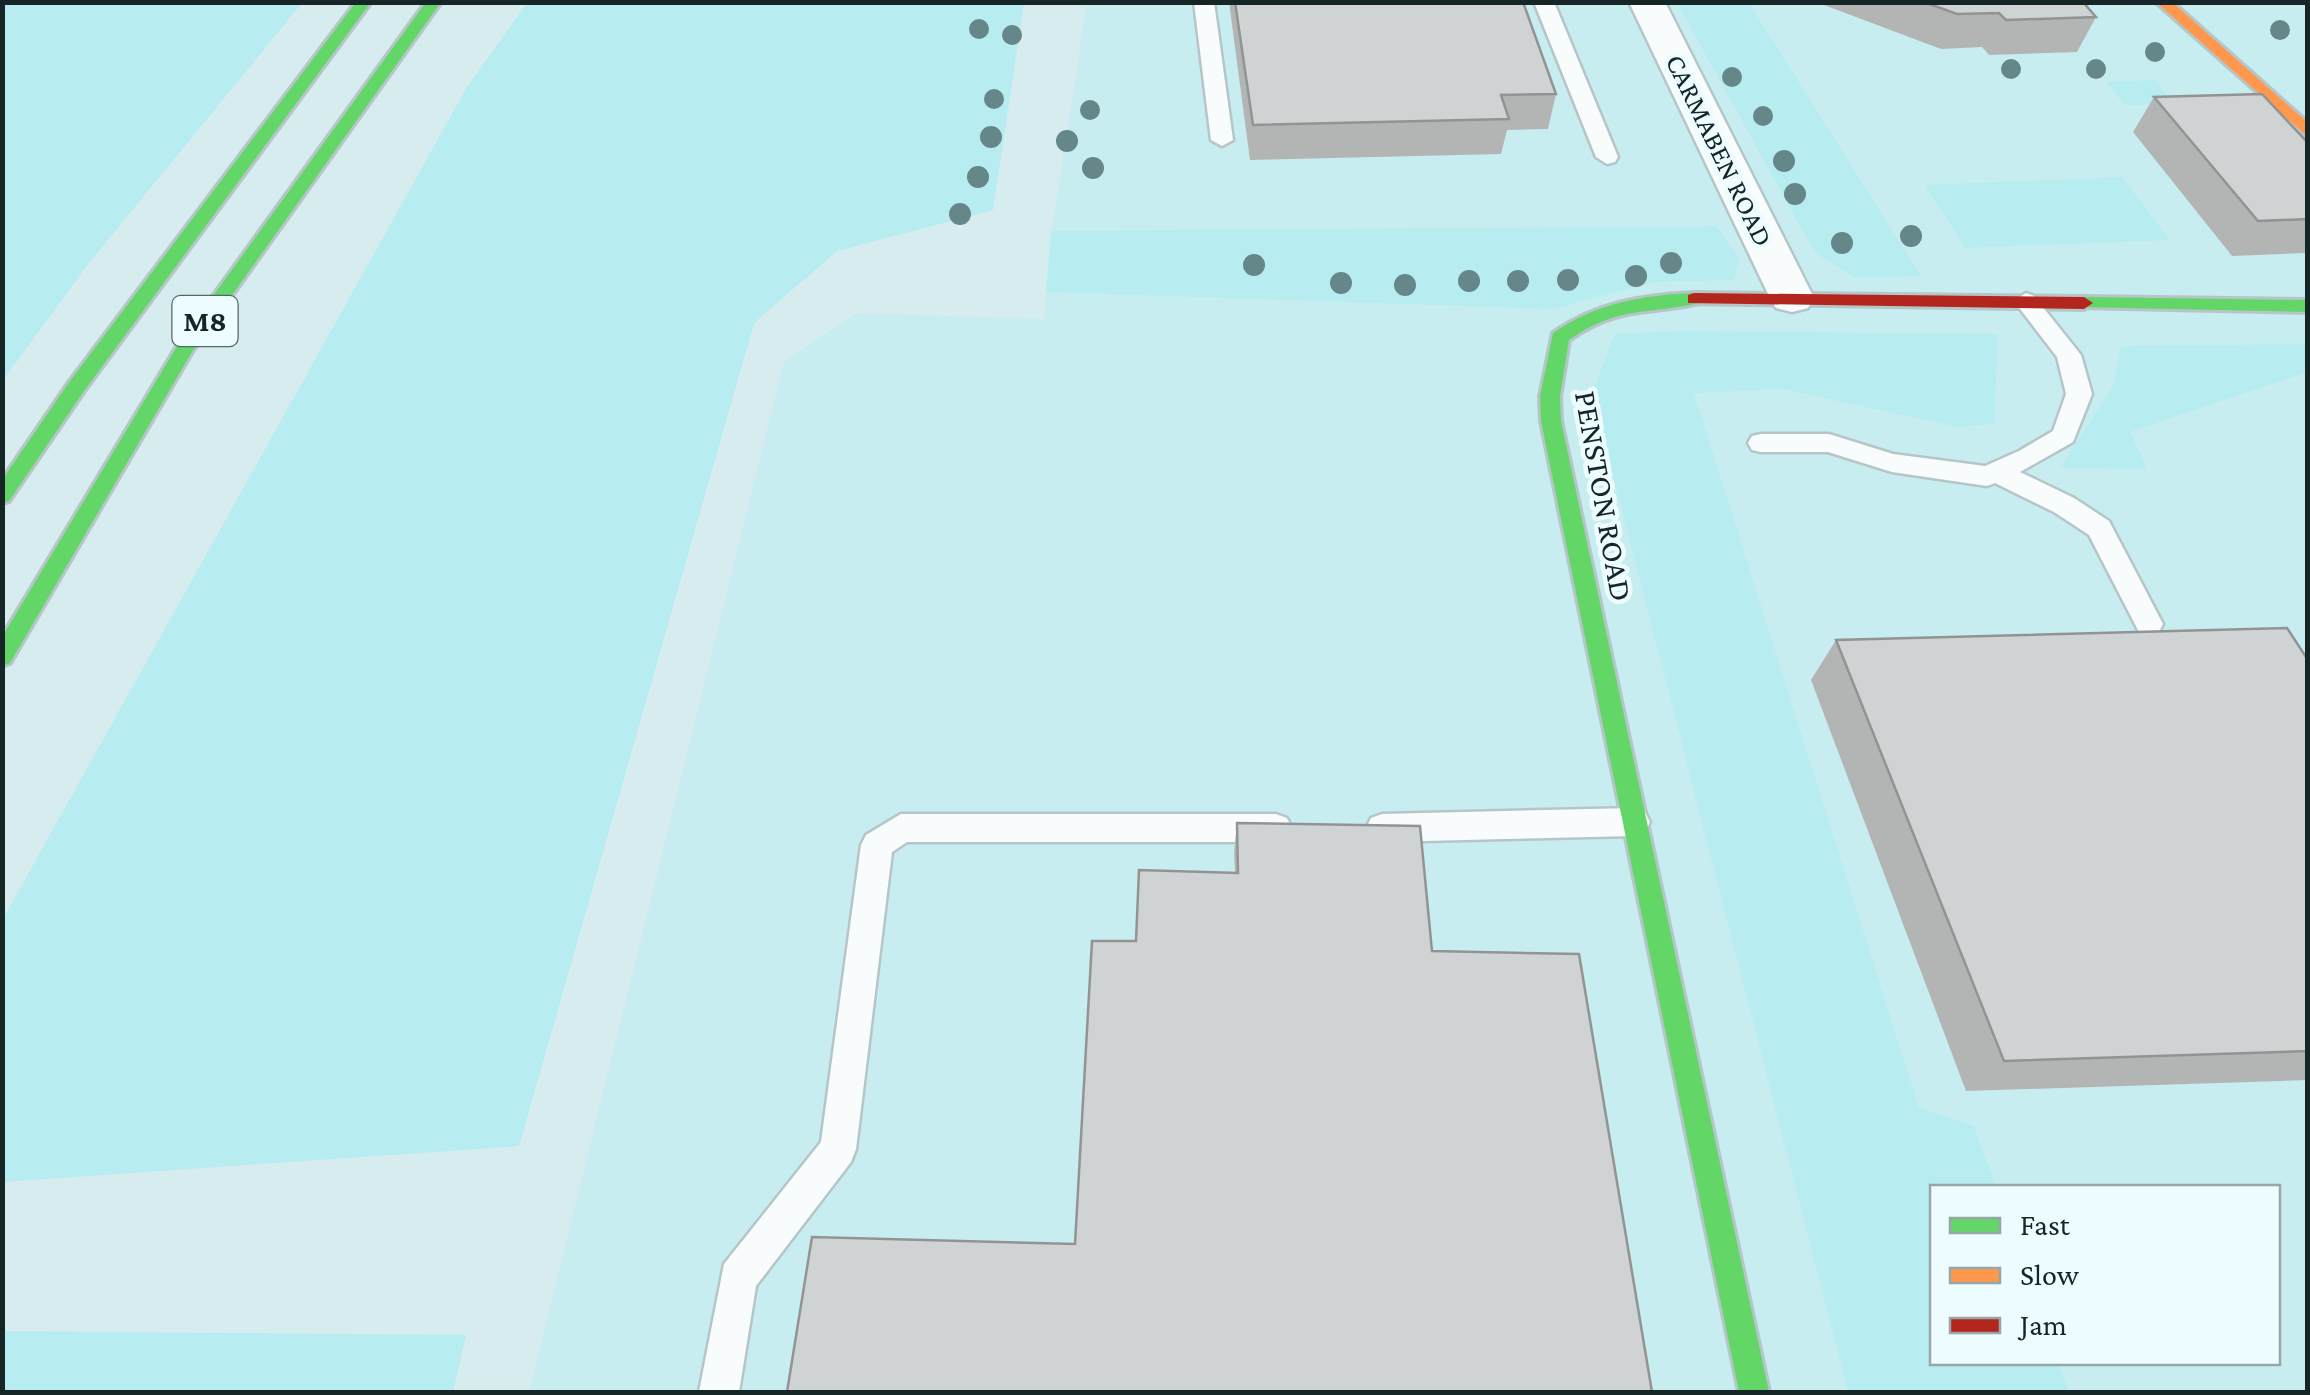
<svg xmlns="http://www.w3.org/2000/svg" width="2310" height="1395" font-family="'Crimson Pro',serif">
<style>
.built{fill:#c8edf0;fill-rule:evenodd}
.green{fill:#b7ecf1}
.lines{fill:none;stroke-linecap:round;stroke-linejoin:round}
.lane-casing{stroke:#b6c6c8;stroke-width:5}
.street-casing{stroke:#b6c6c8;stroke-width:5}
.fast-casing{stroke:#b6c6c8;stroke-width:6}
.slow-casing{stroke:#b6c6c8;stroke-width:6}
.jam-casing{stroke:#b6c6c8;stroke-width:6}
.lane{fill:#f9fcfc;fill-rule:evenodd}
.street{fill:#f9fcfc;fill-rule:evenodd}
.fast{fill:#63d668;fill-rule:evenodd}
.slow{fill:#ff974d;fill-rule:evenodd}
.jam{fill:#b3261e;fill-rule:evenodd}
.tree{fill:#66878a}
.wall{fill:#b3b5b5}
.building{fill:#d0d3d3;stroke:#929494;stroke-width:2.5}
.labels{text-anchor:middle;stroke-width:9;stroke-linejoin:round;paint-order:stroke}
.far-street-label{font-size:28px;fill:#162526;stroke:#edfcfe}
.shield{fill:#edfcfe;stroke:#566667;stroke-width:2.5}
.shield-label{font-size:30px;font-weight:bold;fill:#162526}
.street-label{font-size:32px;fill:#162526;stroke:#edfcfe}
</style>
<rect width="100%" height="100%" fill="#d7ecee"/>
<path class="built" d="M1087,3H2307V1392H529L784,361L856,313L1044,319L1049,247ZM1932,1188H2278V1362H1932Z"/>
<path class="green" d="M2,3H302L89,263L3,380Z
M527,3H1024L993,210L837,251L754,323L519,1146L3,1182V919L467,87Z
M1677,3H1749L1921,276L1857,278L1815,253Z
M2155,80L2174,104L2125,105L2106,82Z
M2122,177L2170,240L1965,248L1925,185Z
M1716,226L1740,260L1733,280L1654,282L1553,309L1046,292L1052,231Z
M1681,331L1998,334L1994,424L1958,427L1783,389L1694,393L1919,1108L1974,1126L1996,1187L1932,1188V1362L2058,1363L2069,1392H1848L1592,393L1615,334Z
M2307,344V372L2130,432L2147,469L2060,468L2113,386L2121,346Z
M2,1331H3L466,1335L453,1392H3Z"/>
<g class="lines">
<defs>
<path id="lane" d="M1194,2H1214L1233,140L1222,146L1211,140Z
M1534,2H1554L1618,157L1615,162L1607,164L1596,157Z
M2026,293L2034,296L2081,355L2092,394L2073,442L2020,472L2074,498L2109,521L2163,624L2159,632L2149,635L2139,632L2089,535L2054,512L1995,483L1987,486L1892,472L1828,452H1761L1752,450L1748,443L1752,436L1761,434H1829L1893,454L1985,466L2019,451L2053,431L2066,394L2057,357L2014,301Z
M1634,808L1645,812L1650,822L1645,832L1634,836L1382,842L1371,838L1366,828L1371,818L1382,814Z
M901,814H1276L1287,818L1292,828L1287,838L1276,842H907L892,852L856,1149L851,1162L756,1286L739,1392H699L724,1264L821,1142L861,845L866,835Z"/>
<path id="street" d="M1629,2H1665L1814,298L1808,308L1792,312L1776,308L1770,298Z"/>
<path id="fast" d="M356,2H371L84,391L9,501L2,503V480L70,381Z
M426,2H441L193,350L10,663L2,666V637L179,343Z
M1694,293L1700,295V303C1647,315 1619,305 1569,340L1560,396L1561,421L1769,1392H1739L1541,421L1540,396L1553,333C1596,303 1643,295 1694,293Z
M2084,297L2308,300V312L2078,307V299Z"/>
<path id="slow" d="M2156,2H2172L2308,123V137Z"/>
<path id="jam" d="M1694,293L2084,297L2093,303L2084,309L1688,303V295Z"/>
</defs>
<use href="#lane" class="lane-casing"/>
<use href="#street" class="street-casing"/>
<use href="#fast" class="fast-casing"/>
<use href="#slow" class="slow-casing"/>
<use href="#jam" class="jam-casing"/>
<use href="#lane" class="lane"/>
<use href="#street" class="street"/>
<use href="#fast" class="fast"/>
<use href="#slow" class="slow"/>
<use href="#jam" class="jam"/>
</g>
<g class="tree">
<circle cx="979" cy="29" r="10"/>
<circle cx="2280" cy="30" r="10"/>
<circle cx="1012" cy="35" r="10"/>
<circle cx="2155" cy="52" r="10"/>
<circle cx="2011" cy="69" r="10"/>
<circle cx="2096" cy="69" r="10"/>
<circle cx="1732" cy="77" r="10"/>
<circle cx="994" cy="99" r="10"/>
<circle cx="1090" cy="110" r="10"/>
<circle cx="1763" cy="116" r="10"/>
<circle cx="991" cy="137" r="11"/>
<circle cx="1067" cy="141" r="11"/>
<circle cx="1784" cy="161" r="11"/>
<circle cx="1093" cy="168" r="11"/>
<circle cx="978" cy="177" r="11"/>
<circle cx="1795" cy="194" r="11"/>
<circle cx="960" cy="214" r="11"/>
<circle cx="1911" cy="236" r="11"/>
<circle cx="1842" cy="243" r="11"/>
<circle cx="1671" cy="263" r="11"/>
<circle cx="1254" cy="265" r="11"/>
<circle cx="1636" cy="276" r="11"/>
<circle cx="1568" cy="280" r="11"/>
<circle cx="1469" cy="281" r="11"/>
<circle cx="1518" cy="281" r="11"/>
<circle cx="1341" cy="283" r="11"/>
<circle cx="1405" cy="285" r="11"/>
</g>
<path class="wall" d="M1229,2H1523L1556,94L1548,129L1507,130L1501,154L1250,160Z
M1816,2H2083L2096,17L2077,52L1989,55L1982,47L1941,49Z
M2154,97L2308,143V253L2232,256L2133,132Z
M1836,640L2308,660V1080L1966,1091L1811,680Z
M1237,823L1420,826L1075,1244L1136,941L1235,872L1234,852Z"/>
<path class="building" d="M1235,2H1523L1556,94L1501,95L1509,119L1253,125Z
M1924,2H2083L2096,17L2006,20L1999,13L1957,14Z
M2262,94L2308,143V219L2258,221L2154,97Z
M2287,628L2308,660V1051L2004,1061L1836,640Z
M1237,823L1420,826L1432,951L1579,954L1652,1392H787L812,1237L1075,1244L1092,941H1136L1139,870L1238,873Z"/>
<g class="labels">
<g class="far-street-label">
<text transform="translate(1720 150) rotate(64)" y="10">CARMABEN ROAD</text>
</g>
<rect class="shield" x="172.5" y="296" width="65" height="50" rx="8"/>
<g class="shield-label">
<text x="205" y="331">M8</text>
</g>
<g class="street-label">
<text transform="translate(1604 496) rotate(80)" y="11">PENSTON ROAD</text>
</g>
</g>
<rect width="2310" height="1395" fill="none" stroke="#162526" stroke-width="10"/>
<rect x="1930" y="1185" width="350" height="180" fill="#edfcfe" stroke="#97a6a8" stroke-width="2.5"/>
<rect x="1950" y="1218" width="50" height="15" fill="#63d668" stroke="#97a6a8" stroke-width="2.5"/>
<text x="2020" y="1235" font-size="30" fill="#162526">Fast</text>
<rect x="1950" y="1268" width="50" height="15" fill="#ff974d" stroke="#97a6a8" stroke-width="2.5"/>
<text x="2020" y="1285" font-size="30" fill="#162526">Slow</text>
<rect x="1950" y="1318" width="50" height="15" fill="#b3261e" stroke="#97a6a8" stroke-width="2.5"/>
<text x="2020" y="1335" font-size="30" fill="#162526">Jam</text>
</svg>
